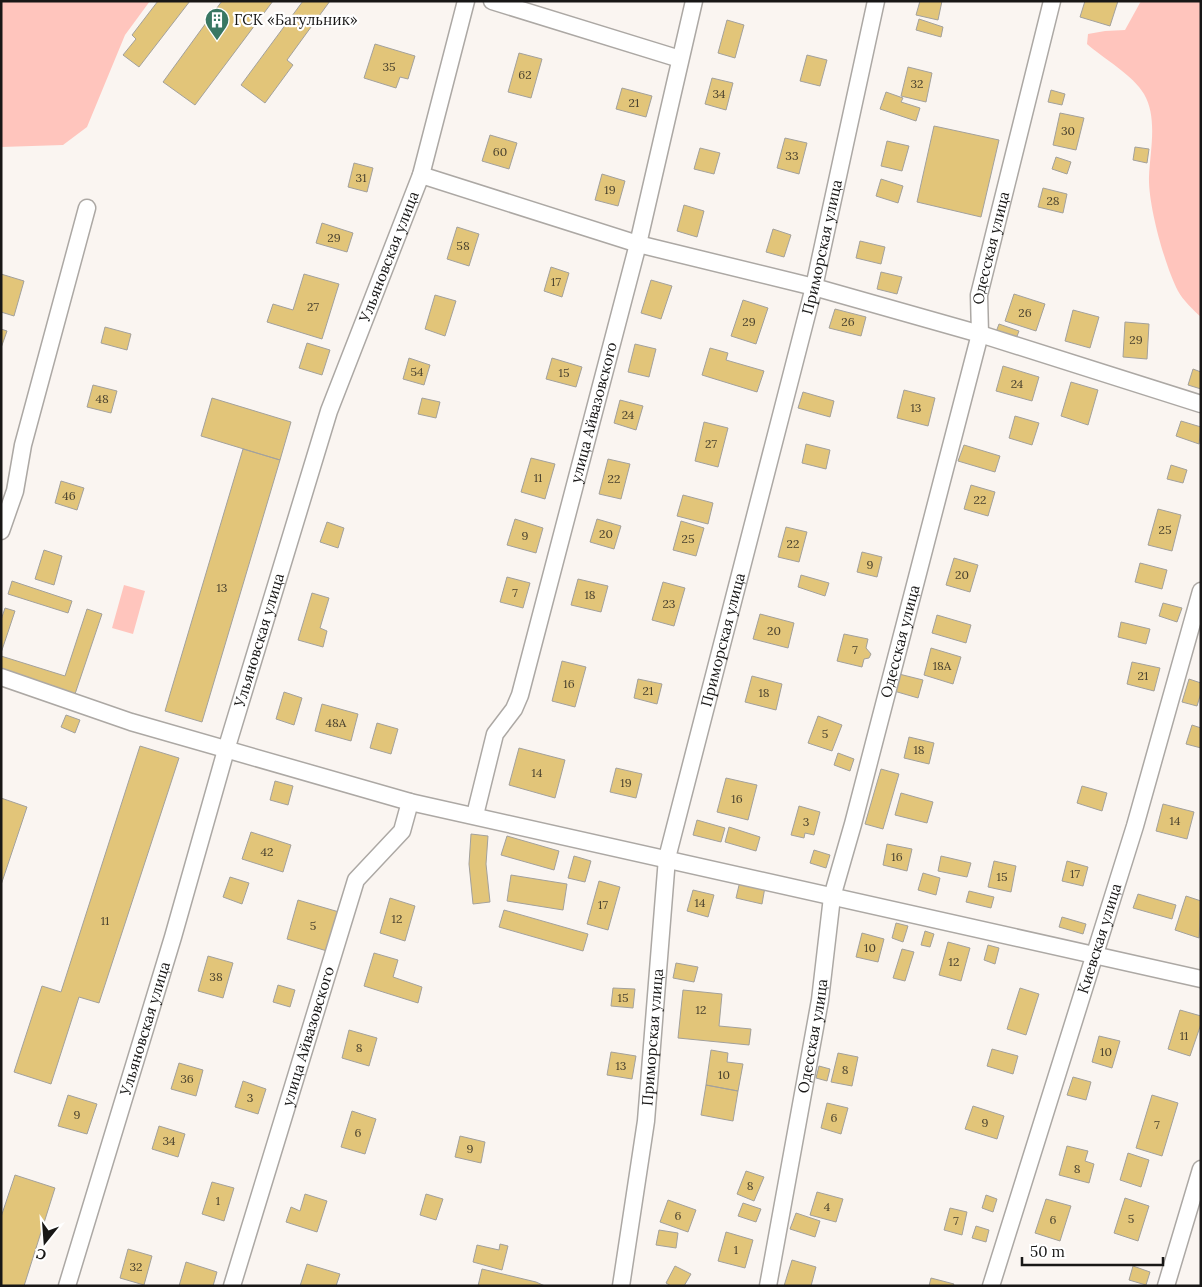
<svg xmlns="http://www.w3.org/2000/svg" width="1202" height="1287" font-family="Lora,serif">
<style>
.green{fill:#ffc5bd}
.building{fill:#e2c579;stroke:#a3a19c}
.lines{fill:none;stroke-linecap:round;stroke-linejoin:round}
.street-casing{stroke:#aca8a4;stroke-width:19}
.street{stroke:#fff;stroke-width:16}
.labels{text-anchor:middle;stroke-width:4.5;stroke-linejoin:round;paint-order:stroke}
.number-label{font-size:12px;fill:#4a422f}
.poi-label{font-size:15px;fill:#181716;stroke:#fff;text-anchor:start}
.street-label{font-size:15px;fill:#181716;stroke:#fff}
</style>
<rect width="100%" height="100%" fill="#faf5f1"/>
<path class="green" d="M1,1H150L125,35L87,127L63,145L1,147Z
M1141,1H1201V317C1193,310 1183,300 1178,291C1165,266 1148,205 1149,177C1150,151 1158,118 1144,94C1134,76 1103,58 1087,44L1088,34L1105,31L1125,30Z
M124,585L145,591L133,634L112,628Z"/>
<path class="building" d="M158,1H190L139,67L123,55L136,39L132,35Z
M222,1H273L195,105L163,82Z
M303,1H330L287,60L293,65L265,103L241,85Z
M920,1H942L938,20L916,15Z
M1085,1H1118L1110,26L1080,17Z
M919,19L943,27L941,37L916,30Z
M727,20L744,25L735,58L718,53Z
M375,44L415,56L408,79L400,77L396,88L364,78Z
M519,53L542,59L531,98L508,92Z
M807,55L827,60L820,86L800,81Z
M908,67L932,73L926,102L901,96Z
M712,78L733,83L726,110L705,104Z
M622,88L652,96L646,117L616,109Z
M1051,90L1065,94L1062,105L1048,102Z
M886,92L903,98L901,102L920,108L916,121L880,109Z
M1060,113L1084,118L1076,150L1053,145Z
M934,126L999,140L981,217L917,202Z
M490,135L517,143L509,169L482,161Z
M785,138L807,143L799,174L777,168Z
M887,141L909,146L902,171L881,166Z
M1135,147L1149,149L1147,163L1133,160Z
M700,148L720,153L714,174L694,169Z
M1056,157L1071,162L1067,174L1052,169Z
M354,163L373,168L367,192L348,187Z
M602,174L625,181L618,206L595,200Z
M881,179L903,186L898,203L876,196Z
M1043,188L1067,194L1063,213L1038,207Z
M684,205L704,211L697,237L677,231Z
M322,223L353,233L347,252L316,243Z
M457,227L479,234L469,266L447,259Z
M773,229L791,235L784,257L766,252Z
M860,241L885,247L881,264L856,258Z
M551,267L569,273L562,297L544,291Z
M881,272L902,277L897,294L877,289Z
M1,274L24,281L14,316L1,312Z
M304,274L339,284L322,339L267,322L273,304L293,310Z
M651,280L672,286L661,319L641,313Z
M1014,294L1045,304L1036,331L1005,321Z
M435,295L456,301L445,336L425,329Z
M743,300L768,308L756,344L731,336Z
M835,309L866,317L861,336L829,328Z
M1073,310L1099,317L1090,348L1065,341Z
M1125,322L1149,324L1147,359L1123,357Z
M999,324L1019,331L1016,339L996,332Z
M105,327L131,334L127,350L101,343Z
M1,329L7,331L1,348Z
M307,343L330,350L322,375L299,368Z
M635,344L656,349L649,377L628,372Z
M710,348L728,353L726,360L764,371L757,392L702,375Z
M409,358L430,365L424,385L403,379Z
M552,358L582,367L576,387L546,379Z
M1003,366L1039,377L1032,401L996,391Z
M1193,369L1201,372V389L1188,385Z
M1071,382L1098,390L1088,425L1061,416Z
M93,385L117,391L111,413L87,407Z
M904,390L935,398L928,426L897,418Z
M803,392L834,401L830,417L798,408Z
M212,398L291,422L280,460L201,436Z
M422,398L440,402L436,418L418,414Z
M620,400L643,406L636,430L614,423Z
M1015,416L1039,423L1032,445L1009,438Z
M1181,421L1201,427L1199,444L1176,436Z
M704,422L728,428L718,467L695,461Z
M806,444L830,450L826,469L802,463Z
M964,445L1000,456L995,472L958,461Z
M243,449L280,460L202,722L165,711Z
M531,458L555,464L545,499L521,492Z
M608,459L630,464L621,499L599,494Z
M1171,465L1187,470L1183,483L1167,479Z
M61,481L84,488L77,510L55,503Z
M971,485L995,492L988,516L964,509Z
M683,495L713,503L708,524L677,516Z
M1158,509L1181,515L1172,551L1148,545Z
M515,519L543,528L536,553L507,545Z
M597,519L621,526L614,549L590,542Z
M681,521L704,528L696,556L673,550Z
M327,522L344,528L338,548L320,542Z
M786,527L807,532L799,562L778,557Z
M44,550L62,556L54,585L35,579Z
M862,552L882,557L877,577L857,572Z
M954,558L978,565L970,592L946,585Z
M1140,563L1167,570L1162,589L1135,582Z
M801,575L829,583L825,596L798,587Z
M507,577L530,583L523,608L500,602Z
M578,579L608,586L601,612L571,605Z
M12,581L72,601L68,613L8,594Z
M663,582L685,588L674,626L652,620Z
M312,593L329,598L320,628L327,631L323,647L298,640Z
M1163,603L1182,608L1177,622L1159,616Z
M5,608L15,611L1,653V620Z
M87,609L102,614L75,694L1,670V656L65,676Z
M760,614L794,623L788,648L753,639Z
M937,615L971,625L966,643L932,633Z
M1121,622L1150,629L1146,644L1118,637Z
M844,634L868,639L866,648L871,654L869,658L864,659L862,667L837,661Z
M931,648L961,657L953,684L924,675Z
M562,661L586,667L575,707L552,701Z
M1132,662L1160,668L1154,691L1127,684Z
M899,674L923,680L918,698L894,691Z
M752,676L782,684L776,710L745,702Z
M638,679L662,684L657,704L634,698Z
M1189,679L1201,683V693L1197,706L1182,702Z
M284,692L302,698L294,725L276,719Z
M322,704L358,714L351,741L315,731Z
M66,715L80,720L75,733L61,727Z
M818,716L842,725L832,751L808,743Z
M377,723L398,729L391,754L370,748Z
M1192,725L1201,728V748L1186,744Z
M909,737L934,743L929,764L904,758Z
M140,746L179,758L99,1003L79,997L51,1084L14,1072L42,986L61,992Z
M519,748L565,760L555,798L509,785Z
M838,753L854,759L850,771L834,765Z
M616,768L642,774L636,798L610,792Z
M881,769L899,774L883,829L865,824Z
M726,778L757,785L748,820L717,812Z
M275,781L293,786L288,805L270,800Z
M1082,786L1107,793L1102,811L1077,803Z
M901,793L933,802L927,823L895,815Z
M1,798L27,807L1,885Z
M1163,804L1194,812L1187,839L1156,831Z
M799,806L820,812L814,835L805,833L804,838L791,835Z
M697,820L725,828L721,842L693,835Z
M729,827L760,837L756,851L725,842Z
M251,832L291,845L283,872L242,859Z
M471,834L488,836L486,864L490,902L473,904L469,864Z
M507,836L559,851L554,870L501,855Z
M887,844L912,849L907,871L883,865Z
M814,850L830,855L826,868L810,863Z
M574,856L591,861L585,882L568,878Z
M941,856L971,863L967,877L938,871Z
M994,861L1016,866L1011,892L988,887Z
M1067,861L1088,867L1083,886L1062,881Z
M923,873L940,878L936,895L918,890Z
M511,875L567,884L563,910L507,901Z
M230,877L249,883L242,904L223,897Z
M599,881L620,887L608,930L587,924Z
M740,881L765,887L762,904L736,898Z
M693,890L714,895L708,917L687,911Z
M969,891L994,897L991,908L966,902Z
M1138,894L1176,905L1172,919L1133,908Z
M1186,896L1201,901L1199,938L1175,930Z
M390,898L415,906L405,941L380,933Z
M298,900L339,912L327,951L287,939Z
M504,910L588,934L583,951L499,927Z
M1062,917L1086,924L1083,934L1059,927Z
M896,923L908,926L903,942L892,938Z
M925,931L934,934L930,947L921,945Z
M862,933L884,939L878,962L856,957Z
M948,942L970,948L961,981L939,975Z
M988,945L999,948L995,964L984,960Z
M902,949L914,952L905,981L893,978Z
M374,953L398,960L393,977L422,987L418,1003L364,986Z
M208,956L233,963L223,998L198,991Z
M676,963L698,967L694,982L673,978Z
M278,985L295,990L290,1007L273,1002Z
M613,988L635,989L633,1008L611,1006Z
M1020,988L1039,994L1026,1035L1007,1029Z
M683,990L722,994L719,1026L751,1029L749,1045L678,1038Z
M1180,1010L1201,1016V1024L1190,1056L1168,1049Z
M349,1030L377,1038L369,1066L342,1058Z
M1099,1036L1120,1041L1112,1068L1092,1062Z
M992,1049L1018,1056L1013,1074L987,1066Z
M711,1050L728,1053L727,1062L743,1064L738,1091L706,1085Z
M611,1052L636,1056L632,1079L607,1075Z
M838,1053L858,1057L852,1086L831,1082Z
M179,1063L203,1070L196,1096L171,1089Z
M819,1066L830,1069L827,1081L816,1078Z
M1073,1077L1091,1082L1086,1100L1067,1095Z
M243,1081L266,1089L258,1114L235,1107Z
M706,1085L738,1091L733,1121L701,1115Z
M68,1095L97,1104L87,1134L58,1126Z
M1152,1095L1178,1103L1162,1156L1136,1148Z
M827,1103L848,1108L841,1134L821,1128Z
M973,1106L1004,1116L997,1139L965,1129Z
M352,1111L376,1119L365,1154L341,1147Z
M159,1126L185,1134L178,1157L152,1149Z
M460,1136L485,1142L481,1163L455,1157Z
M1067,1146L1088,1151L1085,1161L1094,1164L1089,1183L1059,1175Z
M1128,1153L1149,1160L1141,1187L1120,1180Z
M746,1171L764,1177L754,1201L737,1194Z
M15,1175L55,1188L24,1286H1V1217Z
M212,1182L234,1188L224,1221L202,1214Z
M817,1192L843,1199L836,1222L810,1215Z
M305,1194L327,1201L317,1232L286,1222L291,1207L300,1211Z
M426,1194L443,1199L436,1220L420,1215Z
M986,1195L997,1199L993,1212L982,1208Z
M1125,1198L1149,1206L1138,1241L1114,1233Z
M1046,1199L1071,1206L1060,1241L1035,1233Z
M668,1200L696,1210L688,1232L660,1222Z
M743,1203L761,1209L756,1222L738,1216Z
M950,1208L967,1212L962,1235L944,1230Z
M796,1213L820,1221L815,1237L790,1229Z
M976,1226L989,1230L986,1242L972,1238Z
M659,1230L678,1233L676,1248L656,1245Z
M726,1232L753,1240L745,1268L718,1261Z
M500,1244L508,1246L502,1270L473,1262L477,1245L499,1250Z
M128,1249L152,1256L144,1285L120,1278Z
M792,1260L816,1267L811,1286H784Z
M186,1262L217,1272L213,1286H179Z
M307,1264L340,1274L336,1286H300Z
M675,1266L691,1274L684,1286H671L666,1283Z
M1133,1266L1150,1272L1146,1285L1129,1280Z
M482,1269L536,1282L545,1286H478Z
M931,1278L954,1284L953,1286H929Z"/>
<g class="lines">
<defs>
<g id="street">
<path d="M492,1L680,59"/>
<path d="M421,175L638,244L814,287L980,334L1201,404"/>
<path d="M1,531L15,491L23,445L87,208"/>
<path d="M1,677L131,722L410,802L1201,979"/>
<path id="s1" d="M475,815L495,734L514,709L520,695L638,244L694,1"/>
<path id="s2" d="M67,1286L173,937L226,750L329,411L421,175L466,1"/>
<path id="s3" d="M232,1286L356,880L402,831L410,802"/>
<path id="s4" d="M621,1286L646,1121L667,858L814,287L876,1"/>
<path id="s5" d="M768,1286L820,1000L832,897L853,824L980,334L979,295L1052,1"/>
<path id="s6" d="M991,1286L1135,826L1201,591"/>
<path d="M1166,1286L1201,1169"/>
</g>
</defs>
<use href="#street" class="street-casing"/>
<use href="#street" class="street"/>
</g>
<defs>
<symbol id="building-pin" viewBox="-11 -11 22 30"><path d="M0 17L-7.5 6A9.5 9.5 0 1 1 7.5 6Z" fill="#397763" stroke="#fff"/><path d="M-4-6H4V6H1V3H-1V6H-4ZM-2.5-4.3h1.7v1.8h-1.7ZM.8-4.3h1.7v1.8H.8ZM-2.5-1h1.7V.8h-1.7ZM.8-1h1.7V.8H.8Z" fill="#fff"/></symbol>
</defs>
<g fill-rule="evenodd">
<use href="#building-pin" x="203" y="6" width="28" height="38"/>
</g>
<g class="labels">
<g class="number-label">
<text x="389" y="71">35</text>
<text x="525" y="79">62</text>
<text x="917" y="88">32</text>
<text x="719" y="98">34</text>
<text x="634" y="107">21</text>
<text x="1068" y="135">30</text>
<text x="500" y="156">60</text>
<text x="792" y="160">33</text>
<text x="361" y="182">31</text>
<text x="610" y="194">19</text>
<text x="1053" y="205">28</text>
<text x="334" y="242">29</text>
<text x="463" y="250">58</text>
<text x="556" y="286">17</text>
<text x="313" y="311">27</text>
<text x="1025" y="317">26</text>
<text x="749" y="326">29</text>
<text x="848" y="326">26</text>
<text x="1136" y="344">29</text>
<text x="417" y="376">54</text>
<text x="564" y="377">15</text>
<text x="1017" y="388">24</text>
<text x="102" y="403">48</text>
<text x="916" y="412">13</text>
<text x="628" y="419">24</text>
<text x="711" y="448">27</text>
<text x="538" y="482">11</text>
<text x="614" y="483">22</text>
<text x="69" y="500">46</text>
<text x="980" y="504">22</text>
<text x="1165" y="534">25</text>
<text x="606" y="538">20</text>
<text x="525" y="540">9</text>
<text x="688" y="543">25</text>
<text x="793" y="548">22</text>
<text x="870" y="569">9</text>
<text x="962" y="579">20</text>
<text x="222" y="592">13</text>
<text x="515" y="597">7</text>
<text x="590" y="599">18</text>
<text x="669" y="608">23</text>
<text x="774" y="635">20</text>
<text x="855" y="654">7</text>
<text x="942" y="670">18А</text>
<text x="1143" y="680">21</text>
<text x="569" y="688">16</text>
<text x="648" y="695">21</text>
<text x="764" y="697">18</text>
<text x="336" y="727">48А</text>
<text x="825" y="738">5</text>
<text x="919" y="754">18</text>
<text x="537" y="777">14</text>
<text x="626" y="787">19</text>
<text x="737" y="803">16</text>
<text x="1175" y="825">14</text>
<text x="806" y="826">3</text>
<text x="267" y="856">42</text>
<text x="897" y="861">16</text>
<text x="1075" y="878">17</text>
<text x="1002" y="881">15</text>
<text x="700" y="907">14</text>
<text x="603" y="909">17</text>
<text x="397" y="923">12</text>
<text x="105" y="925">11</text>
<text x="313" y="930">5</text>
<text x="870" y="952">10</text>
<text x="954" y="966">12</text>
<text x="216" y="981">38</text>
<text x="623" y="1002">15</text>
<text x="701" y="1014">12</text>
<text x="1184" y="1040">11</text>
<text x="359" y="1052">8</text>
<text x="1106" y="1056">10</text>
<text x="621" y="1070">13</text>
<text x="845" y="1074">8</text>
<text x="724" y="1079">10</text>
<text x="187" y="1083">36</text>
<text x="250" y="1102">3</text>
<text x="77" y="1119">9</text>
<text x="834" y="1122">6</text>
<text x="985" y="1127">9</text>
<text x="1157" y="1129">7</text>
<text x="358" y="1137">6</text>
<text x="169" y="1145">34</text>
<text x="470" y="1153">9</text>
<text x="1077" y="1173">8</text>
<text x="750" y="1190">8</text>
<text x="218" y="1205">1</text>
<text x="827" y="1211">4</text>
<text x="678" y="1220">6</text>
<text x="1131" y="1223">5</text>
<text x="1053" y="1224">6</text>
<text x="956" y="1225">7</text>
<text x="736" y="1254">1</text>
<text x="136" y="1271">32</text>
</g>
<g class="poi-label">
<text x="234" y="25">ГСК «Багульник»</text>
</g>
<g class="street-label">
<text dy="5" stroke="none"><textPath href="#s4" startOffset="1061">Приморская улица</textPath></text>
<text dy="5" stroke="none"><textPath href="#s5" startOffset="1064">Одесская улица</textPath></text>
<text dy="5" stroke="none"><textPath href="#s2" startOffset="1079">Ульяновская улица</textPath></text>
<text dy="5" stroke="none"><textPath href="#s1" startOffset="422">улица Айвазовского</textPath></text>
<text dy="5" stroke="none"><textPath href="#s4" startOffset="656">Приморская улица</textPath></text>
<text dy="5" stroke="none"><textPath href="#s2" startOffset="674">Ульяновская улица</textPath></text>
<text dy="5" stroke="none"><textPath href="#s5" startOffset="659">Одесская улица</textPath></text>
<text dy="5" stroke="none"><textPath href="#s6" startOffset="364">Киевская улица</textPath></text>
<text dy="5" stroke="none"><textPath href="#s2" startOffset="269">Ульяновская улица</textPath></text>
<text dy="5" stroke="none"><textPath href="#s3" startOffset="261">улица Айвазовского</textPath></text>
<text dy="5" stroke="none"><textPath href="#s5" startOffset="254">Одесская улица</textPath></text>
<text dy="5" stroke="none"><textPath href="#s4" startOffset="251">Приморская улица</textPath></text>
</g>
</g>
<rect width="1202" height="1287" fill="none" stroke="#181716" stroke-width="5"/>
<g transform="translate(45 1242) rotate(197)" stroke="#ffffff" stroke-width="4" paint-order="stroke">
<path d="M0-4L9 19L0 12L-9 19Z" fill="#181716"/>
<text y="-8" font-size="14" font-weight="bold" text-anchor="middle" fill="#181716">С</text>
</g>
<path d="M1022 1257v8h141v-8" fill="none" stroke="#181716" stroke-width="2.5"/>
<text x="1030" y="1257" font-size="15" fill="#181716" stroke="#ffffff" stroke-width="4" paint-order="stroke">50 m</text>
</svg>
